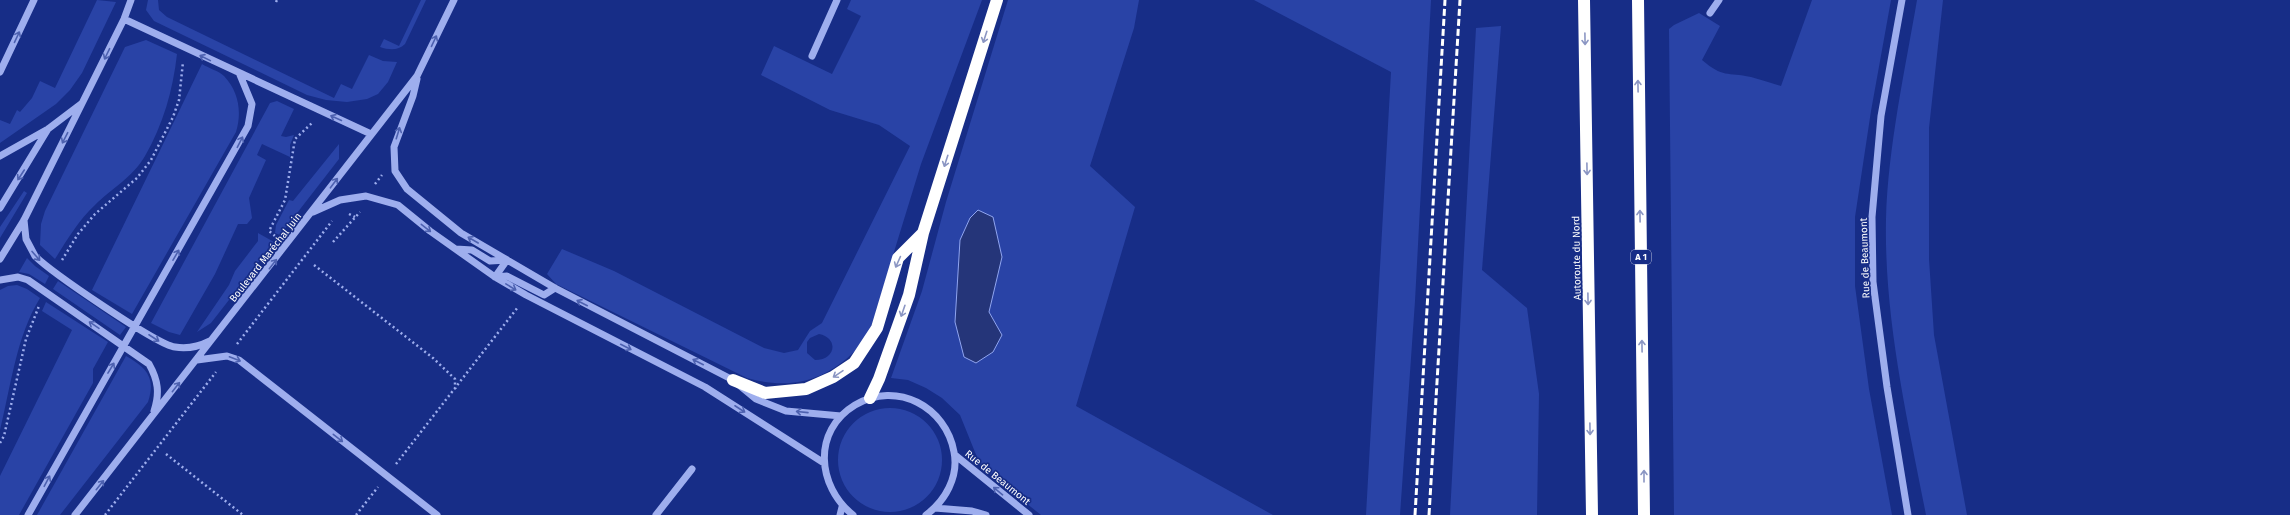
<svg xmlns="http://www.w3.org/2000/svg" width="2290" height="515" font-family="'Fira Sans',sans-serif">
<style>
.green{fill:#2943a6;fill-rule:evenodd}
.water{fill:#253579;stroke:#90a5f0}
.lines{fill:none;stroke-linecap:round;stroke-linejoin:round}
.path{stroke:#9eaeee;stroke-width:2.5;stroke-dasharray:2 3;stroke-linecap:butt}
.minor{stroke:#9eaeee;stroke-width:7}
.highway{stroke:#fff;stroke-width:12}
.rail{stroke:#fff;stroke-width:3;stroke-dasharray:7 3;stroke-linecap:butt}
.oneway{stroke:#4d61b0}
.oneway2{stroke:#8b96c3}
.labels{text-anchor:middle;stroke-width:3.5;stroke-linejoin:round;paint-order:stroke}
.shield{fill:#172d87;stroke:#b9c0db;stroke-width:1}
.shield-label{font-size:9px;font-weight:bold;fill:#fff}
.street-label{font-size:10px;fill:#fff;stroke:#172d87}
</style>
<rect width="100%" height="100%" fill="#172d87"/>
<path class="green" d="M97,0L116,2L82,73L70,90L56,104L0,143V120L10,124L17,110L20,112L32,98L40,81L55,88Z
M148,0H158L159,10L167,17L334,98L341,84L352,89L369,55L383,61L397,62L388,82L378,94L367,99L347,102L326,100L307,95L154,21L146,10Z
M421,0H426L405,44C398,51 389,50 380,47L384,39L399,46Z
M851,0H982L921,164L871,327C866,335 862,344 856,350C824,382 789,390 747,378L556,284L547,274L562,249L614,271L764,348L784,353L798,350L810,331L822,323L910,146L879,125L830,110L761,75L774,46L832,74L861,16L847,9ZM819,334C839,338 836,360 815,360L807,353V342L810,338Z
M1008,0H1139L1134,28L1090,166L1135,207L1076,406L1273,515H1041L981,467L960,415L942,398L926,388L908,380L891,378L922,291L946,202Z
M1254,0H1431L1415,301L1400,515H1366L1391,72Z
M1812,0H1891L1871,111L1855,217V286L1869,389L1892,515H1674L1669,29L1674,25L1699,13L1720,26L1702,60C1723,78 1727,72 1751,77C1761,80 1771,83 1781,86Z
M1917,0H1943L1929,128V259L1934,335L1967,515H1926C1907,417 1884,319 1886,219C1888,147 1905,70 1917,0Z
M1501,26L1482,270L1527,308L1539,394L1537,515H1450L1476,28Z
M146,40L177,54C173,90 163,125 145,156C133,177 111,189 95,205C78,221 67,240 55,259L40,245L41,224L45,211L125,47Z
M202,64C208,68 219,71 224,76C239,92 242,112 236,132L132,314L92,290Z
M277,101L294,109L281,136L286,137L294,135L290,145V157L262,144L257,155L266,160L249,198L252,218L247,224H238L215,274L180,335L169,332L151,323L270,103Z
M339,144V159L280,235L275,233L276,225L289,200L293,201Z
M24,191L27,193L0,238V227Z
M258,233L274,242L211,323L197,332L229,285L235,271L258,241Z
M27,258L35,266L49,276L45,284L29,274L19,272Z
M58,281L126,327L120,335L53,289Z
M17,285L27,289L40,298C16,337 11,386 0,430V290L8,286Z
M46,302L108,342L93,369V383L19,515H0V476L72,330L42,311Z
M126,356C147,368 156,378 148,402L60,515H37Z
M838 460a52 52 0 1 1 104 0a52 52 0 1 1-104 0Z"/>
<path class="water" d="M978,210L993,217L1002,257L989,312L1002,335L993,352L976,363L964,357L955,322L960,240L970,218Z"/>
<g class="lines">
<path class="path" d="M276,2L277,0
M375,184L382,175
M349,214L355,217
M275,236L269,231L285,200L295,139L312,123
M333,242L360,212
M62,260L78,234L95,214L137,178L151,160L173,117L179,100L183,62
M314,265L433,358L455,379V388L457,391
M237,344L332,221
M0,443L4,436L26,339L39,306
M166,454L243,515
M396,464L518,307
M105,515L216,372
M356,515L378,487"/>
<path class="minor" d="M1902,0L1881,116L1872,217L1873,282L1887,387L1908,515
M1710,13L1719,0
M124,19L371,134
M812,56L837,0
M0,72L34,0
M417,79L413,96L394,147L395,171L407,189L461,233L555,288L733,380L756,399L786,411L841,416
M0,156L48,129L81,104
M0,208L48,129
M313,212L340,200L366,196L398,205L430,231L495,277L526,295L705,387L824,463
M24,220L26,239L35,256C51,272 157,345 175,347C187,349 200,346 210,341
M456,249L472,250L490,261L507,260
M0,259L24,220L124,19L131,0
M495,277L507,276L544,295L555,288
M495,277L507,260
M0,280L18,277L28,280L149,364C158,380 160,393 154,411
M197,360L227,356L239,360L437,515
M955,455L1029,515
M935,508L972,511L986,515
M28,515L248,126L252,104L240,75
M75,515L417,76L454,0
M656,515L692,469
M840,515L842,507
M853,515C817,486 812,431 855,405C897,380 946,407 954,452C959,477 945,501 926,515"/>
<path class="highway" d="M1584,0L1592,515
M1638,0L1644,515
M733,380L765,393L806,389L833,377L854,363L877,328L898,258L922,234
M870,398L879,379L909,295L923,233L997,0"/>
<path class="rail" d="M1415,515L1445,0
M1429,515L1460,0"/>
</g>
<defs><path id="oneway-shaft" d="M-6 0H5M1.5-3L5.5 0L1.5 3" fill="none" stroke-width="1.6" stroke-linecap="round" stroke-linejoin="round"/></defs>
<g class="oneway">
<use href="#oneway-shaft" transform="translate(17 37) rotate(-65)"/>
<use href="#oneway-shaft" transform="translate(434 41) rotate(-65)"/>
<use href="#oneway-shaft" transform="translate(107 54) rotate(116)"/>
<use href="#oneway-shaft" transform="translate(205 58) rotate(-154)"/>
<use href="#oneway-shaft" transform="translate(336 118) rotate(-156)"/>
<use href="#oneway-shaft" transform="translate(398 133) rotate(-73)"/>
<use href="#oneway-shaft" transform="translate(65 138) rotate(117)"/>
<use href="#oneway-shaft" transform="translate(240 142) rotate(-63)"/>
<use href="#oneway-shaft" transform="translate(21 175) rotate(123)"/>
<use href="#oneway-shaft" transform="translate(334 183) rotate(-53)"/>
<use href="#oneway-shaft" transform="translate(426 228) rotate(38)"/>
<use href="#oneway-shaft" transform="translate(473 240) rotate(-150)"/>
<use href="#oneway-shaft" transform="translate(176 255) rotate(-60)"/>
<use href="#oneway-shaft" transform="translate(36 256) rotate(49)"/>
<use href="#oneway-shaft" transform="translate(273 264) rotate(-52)"/>
<use href="#oneway-shaft" transform="translate(511 287) rotate(31)"/>
<use href="#oneway-shaft" transform="translate(582 303) rotate(-153)"/>
<use href="#oneway-shaft" transform="translate(94 325) rotate(-146)"/>
<use href="#oneway-shaft" transform="translate(154 338) rotate(33)"/>
<use href="#oneway-shaft" transform="translate(626 347) rotate(27)"/>
<use href="#oneway-shaft" transform="translate(235 359) rotate(21)"/>
<use href="#oneway-shaft" transform="translate(698 362) rotate(-153)"/>
<use href="#oneway-shaft" transform="translate(111 368) rotate(-59)"/>
<use href="#oneway-shaft" transform="translate(176 387) rotate(-52)"/>
<use href="#oneway-shaft" transform="translate(740 409) rotate(33)"/>
<use href="#oneway-shaft" transform="translate(802 412) rotate(-174)"/>
<use href="#oneway-shaft" transform="translate(338 438) rotate(38)"/>
<use href="#oneway-shaft" transform="translate(47 481) rotate(-62)"/>
<use href="#oneway-shaft" transform="translate(100 485) rotate(-51)"/>
<use href="#oneway-shaft" transform="translate(998 491) rotate(-140)"/>
</g>
<g class="oneway2">
<use href="#oneway-shaft" transform="translate(985 37) rotate(108)"/>
<use href="#oneway-shaft" transform="translate(1585 39) rotate(89)"/>
<use href="#oneway-shaft" transform="translate(1638 86) rotate(-91)"/>
<use href="#oneway-shaft" transform="translate(946 161) rotate(108)"/>
<use href="#oneway-shaft" transform="translate(1587 169) rotate(89)"/>
<use href="#oneway-shaft" transform="translate(1640 216) rotate(-91)"/>
<use href="#oneway-shaft" transform="translate(898 262) rotate(114)"/>
<use href="#oneway-shaft" transform="translate(1588 299) rotate(89)"/>
<use href="#oneway-shaft" transform="translate(903 311) rotate(109)"/>
<use href="#oneway-shaft" transform="translate(1642 346) rotate(-91)"/>
<use href="#oneway-shaft" transform="translate(838 374) rotate(146)"/>
<use href="#oneway-shaft" transform="translate(1590 429) rotate(89)"/>
<use href="#oneway-shaft" transform="translate(1644 476) rotate(-90)"/>
</g>
<g class="labels">
<rect class="shield" x="1631" y="250" width="20" height="14" rx="3"/>
<g class="shield-label">
<text x="1641" y="260">A 1</text>
</g>
<g class="street-label">
<text transform="translate(265 257) rotate(-52)" y="4">Boulevard Maréchal Juin</text>
<text transform="translate(1576 258) rotate(-91)" y="4">Autoroute du Nord</text>
<text transform="translate(1864 258) rotate(-92)" y="4">Rue de Beaumont</text>
<text transform="translate(998 477) rotate(39)" y="4">Rue de Beaumont</text>
</g>
</g>
</svg>
